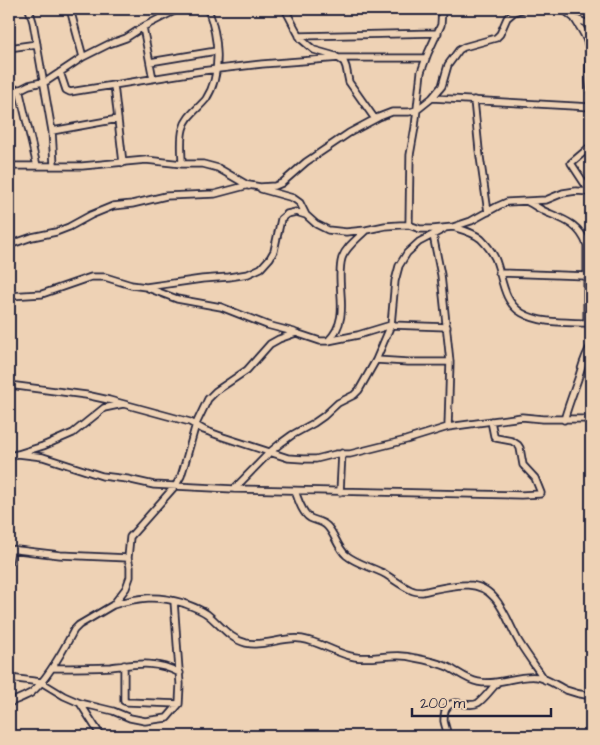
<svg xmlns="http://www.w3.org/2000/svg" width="600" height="745" font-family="'Architects Daughter',sans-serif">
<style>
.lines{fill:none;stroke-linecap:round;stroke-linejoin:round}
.minor-casing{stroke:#22223b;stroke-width:9}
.minor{stroke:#eed2b5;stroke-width:5.5}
</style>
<rect width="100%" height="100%" fill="#eed2b5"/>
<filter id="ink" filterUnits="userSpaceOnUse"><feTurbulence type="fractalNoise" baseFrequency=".02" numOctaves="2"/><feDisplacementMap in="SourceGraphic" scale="10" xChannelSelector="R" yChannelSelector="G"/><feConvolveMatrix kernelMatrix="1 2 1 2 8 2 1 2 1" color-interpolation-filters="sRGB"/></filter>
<g filter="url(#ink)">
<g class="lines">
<defs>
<path id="minor" d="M29,9L33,22L52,131L54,165
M70,9L83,57
M285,9L295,28L301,39L308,45L314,50L335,56L344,62L346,67L349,82L375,119
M563,9L574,18L591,25
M570,9L571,13C576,22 585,33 588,44C592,61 586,77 591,94
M143,27L153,79
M299,36L438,33
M9,48L37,44
M150,62L216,51
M60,72L66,90L70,92L201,71L262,64L340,58H426
M114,85L123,163
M19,89L37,166
M9,95L29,85L47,81L83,57L109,44L126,38L143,27L178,9
M432,98L591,107
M474,100L479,150L488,212
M52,131L118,119
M591,146L571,163L590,192H591
M182,164C182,153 180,140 183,129C186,116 198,109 206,99C223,73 218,36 208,9
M9,166H82L146,160L182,164H203L218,168L249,186
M261,189L293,198L300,203L306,215
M528,202C534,205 539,209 546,212C565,220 579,224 587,245V323
M409,225L410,155L415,127L421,72L428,53L441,25L442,9
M453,227C463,230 473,232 481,239C486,244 492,252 495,258C503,277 502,301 522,313C541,324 566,322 587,323L591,324
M433,235L441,275L450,362L448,427
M9,245L32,237L56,232L69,227L91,215L113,206L132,204L166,196L215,194L249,185L260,187L275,186L282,183L306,162L349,133L379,117L392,112H409L417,110L432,98L442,86L448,65L459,50L464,47L496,38L500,34L507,18L514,12L523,9
M499,273L587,276
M148,288L177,299L221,307L267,325L294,332
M9,296L42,294L91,277H105L131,285L146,287L202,279L229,277L248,274L261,268L270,258L274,251L281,219L287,214L296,212L306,215L316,224L328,230L346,232L366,230L385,226L400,225H409L420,229H433L453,227L471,221L498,206L507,202L546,200L563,193L576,191L591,192
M328,341C353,317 334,285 342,258C346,247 357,239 365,231
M376,360L408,362H450
M9,385L86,395L109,400L190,422L204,430L223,437L288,458L303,459H316L336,454H350L406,440L448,427L522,417L543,419H591
M564,420C568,406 573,393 578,379C582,367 584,356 591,346
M18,454L43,457L102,476L127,479L154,485L234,489L521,495L540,494L541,493L535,478L523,465L520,448L518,445L512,441L496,438L494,436L491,421
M9,456L18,454L43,446L73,433L104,408L123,404
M234,489L270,452L281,443L292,435L314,423L324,416L338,403L354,395L359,390L376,360L391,325L395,281L399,266L407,253L419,242L444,229
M295,491C298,499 302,513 310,518C316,521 322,521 327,526C335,534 337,547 346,555C357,564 372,567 385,574C393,579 402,586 411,590C415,592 418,592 422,592C437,589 453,584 468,585C499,586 506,620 519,642C527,655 536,667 545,680
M340,492L342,453
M9,549L60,555L128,558
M9,562L11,549
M113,605C139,597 157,595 183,603C191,606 200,609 207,614C220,624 229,639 246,643C265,647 283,636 302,639C321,642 336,654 355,657C375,660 395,652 415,658C426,660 438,663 448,667C458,672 467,680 478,682C499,686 518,674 538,677C548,679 557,686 566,690C574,693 582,695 591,696
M124,665V701L127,702L179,704
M52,668C71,668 91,668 111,667C137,664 155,660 180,673
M9,678L41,682L64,696L80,703L113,711L130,718L145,721L167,718L179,704L180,684L174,601
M9,703C16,700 24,697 31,693C47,680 64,649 74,630L79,625L113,605L126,588L130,577V567L128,558L130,537L176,485L181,476L185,463L196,424L208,399L216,391L247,370L270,344L279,339L296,333L320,341H328L358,335L391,325L447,327
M80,703L101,736
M448,736C447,731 445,726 444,721C444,717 444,712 446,709C453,696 468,709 478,703C484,699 492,688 497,683"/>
</defs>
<use href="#minor" class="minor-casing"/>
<use href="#minor" class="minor"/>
</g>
</g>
<rect width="600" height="745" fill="none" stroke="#eed2b5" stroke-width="30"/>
<rect x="15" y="15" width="570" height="715" fill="none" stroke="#22223b" stroke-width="2" filter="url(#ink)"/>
<path d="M412 708v8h139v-8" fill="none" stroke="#22223b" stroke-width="2.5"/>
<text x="420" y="708" font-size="15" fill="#22223b" stroke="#eed2b5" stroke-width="4" paint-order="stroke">200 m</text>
</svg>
